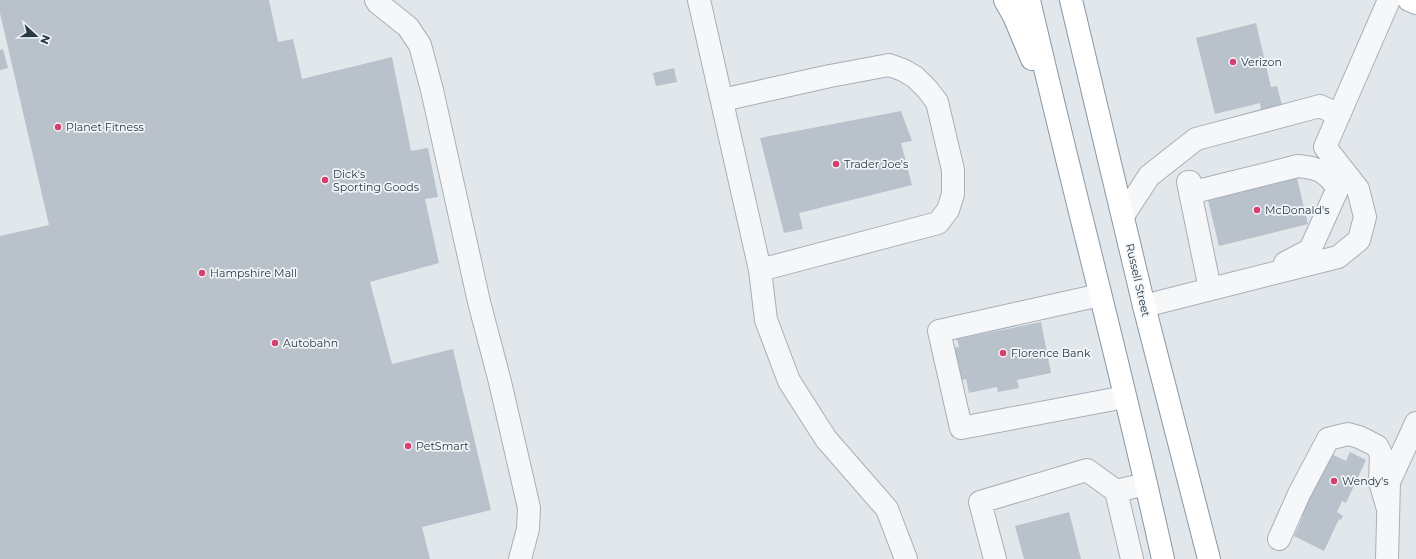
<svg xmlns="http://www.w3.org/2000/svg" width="1416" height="559" font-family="Montserrat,sans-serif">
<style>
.building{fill:#b9c1ca}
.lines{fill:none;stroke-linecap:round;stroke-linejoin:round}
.minor-casing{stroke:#a7afb7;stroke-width:24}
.major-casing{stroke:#a0aeb8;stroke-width:24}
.highway-casing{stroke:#8897a3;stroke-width:24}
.minor{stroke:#f5f7f9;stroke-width:22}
.major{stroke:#fff;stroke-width:22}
.highway{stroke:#fff;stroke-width:22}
.poi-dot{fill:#d83f6f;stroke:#f2f6f9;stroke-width:1.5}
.labels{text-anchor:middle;stroke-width:3.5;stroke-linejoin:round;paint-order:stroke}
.poi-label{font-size:11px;fill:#293845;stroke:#f2f6f9;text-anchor:start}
.street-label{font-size:11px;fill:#293845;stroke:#f2f6f9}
</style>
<rect width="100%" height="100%" fill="#e2e7ec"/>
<path class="building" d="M0,0H269L278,42L293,39L302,79L392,57L411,151L428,148L438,197L425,199L439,263L370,282L392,364L453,349L491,510L422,527L430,559H0V236L49,225L0,13Z
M1256,23L1271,87L1277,86L1282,105L1261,110L1260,103L1215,114L1196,38Z
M3,49L8,68L0,70V50Z
M674,68L677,82L656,86L653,73Z
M901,111L912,141L901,143L912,185L799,213L803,229L784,233L760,138Z
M1296,174L1308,224L1219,246L1207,196Z
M1041,322L1051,373L1017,380L1019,388L998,392L997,387L969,393L966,379L958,381L952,348L959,347L957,339Z
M1325,451L1346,461L1350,452L1366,460L1346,503L1342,501L1337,512L1343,516L1341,520L1339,519L1324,551L1294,536L1303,516L1296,513Z
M1069,512L1081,559H1024L1015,526Z"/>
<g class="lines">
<defs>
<path id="minor" d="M376,0L378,3L408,27L420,45L432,90L479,302L500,382L529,508L528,529L520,559
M699,0L760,270L766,320L789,381L826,439L887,509L906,559
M722,100L830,76L889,65L903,70L915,77L927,89L937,102L953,170V194L948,210L938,223L760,270
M1325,147L1389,0
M1190,182H1188L1210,289
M1190,193L1298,166C1319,168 1325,171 1338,188L1310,250L1285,263
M1123,216L1149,176L1196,139L1320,106L1339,115
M1100,295L939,331L961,428L1125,397
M1144,306L1338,257L1359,240L1365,217L1358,189L1325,147
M1116,491L1132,559
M1279,539L1299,494L1328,439L1348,434L1359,437L1377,446L1381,454L1380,482L1388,509
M995,559L980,502L1087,470L1116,491L1146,484
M1387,559L1389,482L1416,423"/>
<path id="major" d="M1409,0L1416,3"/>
<path id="highway" d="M1005,0L1014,16L1032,59
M1029,0C1072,187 1122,372 1163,559
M1071,0L1144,306L1209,559"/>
</defs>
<use href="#minor" class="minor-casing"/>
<use href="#major" class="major-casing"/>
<use href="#highway" class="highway-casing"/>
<use href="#minor" class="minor"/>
<use href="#major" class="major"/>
<use href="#highway" class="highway"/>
</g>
<g class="poi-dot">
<circle cx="1233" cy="62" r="4"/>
<circle cx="58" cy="127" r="4"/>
<circle cx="836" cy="164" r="4"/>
<circle cx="325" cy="180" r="4"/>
<circle cx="1257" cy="210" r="4"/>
<circle cx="202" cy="273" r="4"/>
<circle cx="275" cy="343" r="4"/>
<circle cx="1003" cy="353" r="4"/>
<circle cx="408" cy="446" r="4"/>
<circle cx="1334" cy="481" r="4"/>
</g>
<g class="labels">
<g class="poi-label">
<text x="1241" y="66">Verizon</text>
<text x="66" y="131">Planet Fitness</text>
<text x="844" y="168">Trader Joe's</text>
<text x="333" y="178">Dick's<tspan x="333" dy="13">Sporting Goods</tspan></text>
<text x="1265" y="214">McDonald's</text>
<text x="210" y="277">Hampshire Mall</text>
<text x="283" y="347">Autobahn</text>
<text x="1011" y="357">Florence Bank</text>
<text x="416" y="450">PetSmart</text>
<text x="1342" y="485">Wendy's</text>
</g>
<g class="street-label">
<text transform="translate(1138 280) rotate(77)" y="4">Russell Street</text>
</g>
</g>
<g transform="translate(36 36) rotate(111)" stroke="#f2f6f9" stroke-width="3" paint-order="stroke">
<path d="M0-3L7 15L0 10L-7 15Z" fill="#293845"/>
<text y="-6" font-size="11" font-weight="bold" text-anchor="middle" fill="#293845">N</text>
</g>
</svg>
